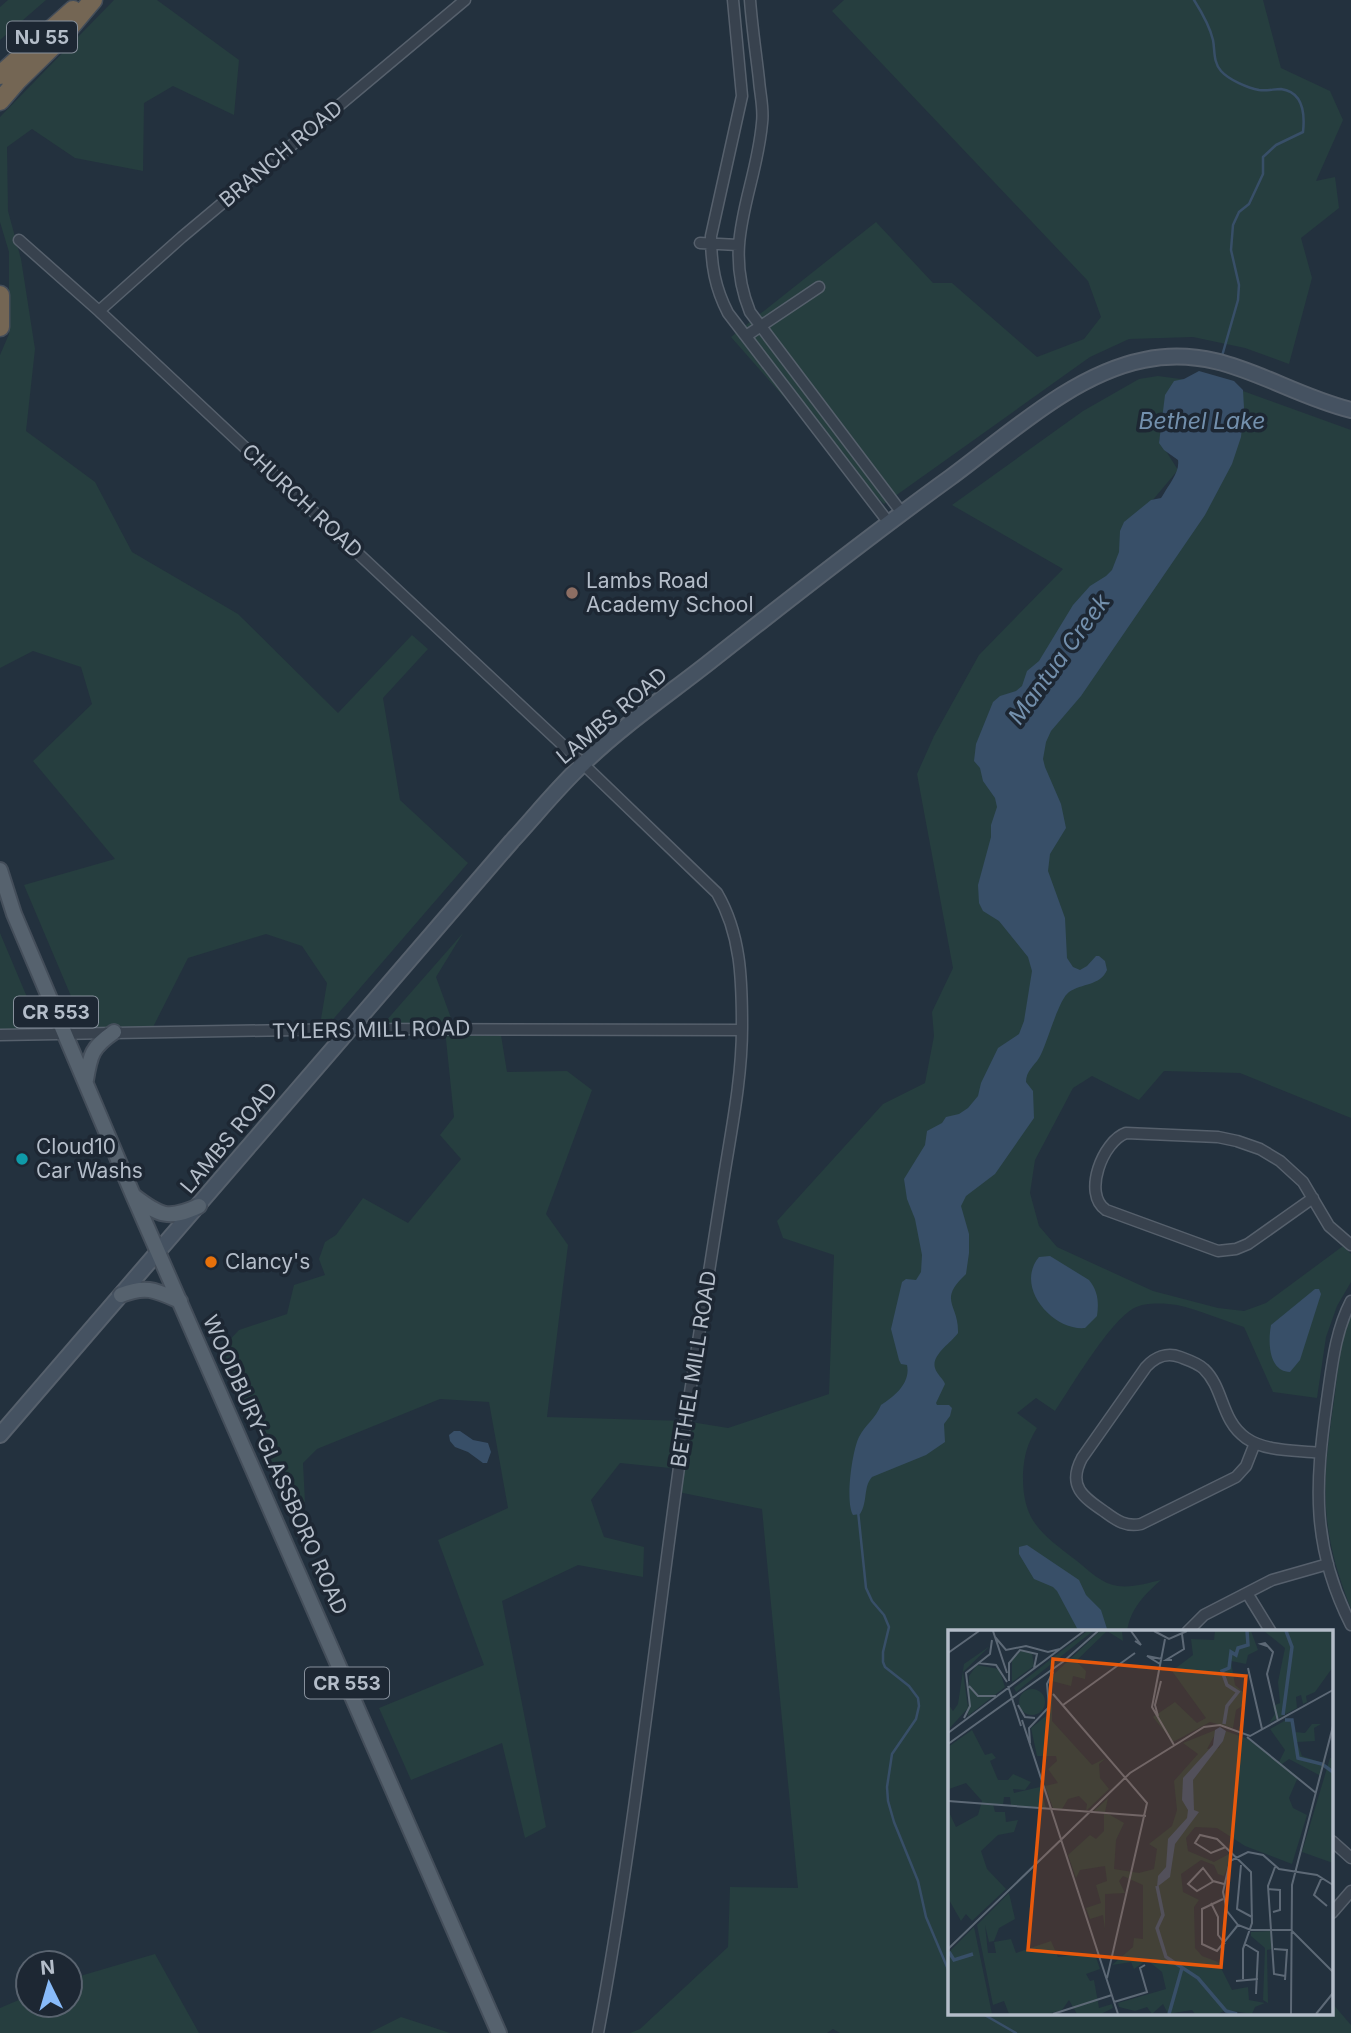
<svg xmlns="http://www.w3.org/2000/svg" width="1351" height="2033" font-family="Inter,sans-serif">
<style>
.green{fill:#263e3f}
.water{fill:#384f68}
.lines{fill:none;stroke-linecap:round;stroke-linejoin:round}
.stream{stroke:#384f68;stroke-width:2.5}
.street-casing{stroke:#56606c;stroke-width:13}
.secondary-casing{stroke:#56606c;stroke-width:18}
.primary-casing{stroke:#444e5a;stroke-width:18}
.highway-casing{stroke:#434d59;stroke-width:21}
.street{stroke:#38424e;stroke-width:10}
.secondary{stroke:#455261;stroke-width:14}
.primary{stroke:#56626e;stroke-width:14}
.highway{stroke:#746654;stroke-width:18}
.education-dot{fill:#8d6e63;stroke:#1d2733;stroke-width:2.5}
.culture-dot{fill:#0f9aa8;stroke:#1d2733;stroke-width:2.5}
.food-dot{fill:#e8710a;stroke:#1d2733;stroke-width:2.5}
.labels{text-anchor:middle;stroke-width:7;stroke-linejoin:round;paint-order:stroke}
.shield{fill:#1d2733;stroke:#87909c;stroke-width:2}
.shield-label{font-size:19px;font-weight:bold;fill:#b4bdc9}
.street-label{font-size:21px;fill:#b4bdc9;stroke:#1d2733}
.poi-label{font-size:21px;fill:#b4bdc9;stroke:#1d2733;text-anchor:start}
.water-label{font-size:23px;font-style:italic;fill:#7390ad;stroke:#1d2733}
.inset-river{fill:none;stroke:#384f68;stroke-width:3.5}
.inset-road{fill:none;stroke:#5d6976;stroke-width:2}
.view{fill:#e8590c;fill-opacity:0.15;stroke:#e8590c;stroke-width:3.5}
.inset-edge{fill:none;stroke:#b4bdc9;stroke-width:3.5}
</style>
<rect width="100%" height="100%" fill="#23313e"/>
<path class="green" d="M8,0H46L0,40V7Z
M114,0H157L239,60L234,115L173,86L144,103L143,171L75,158L32,129L7,147L8,211L21,259L35,349L26,431L95,482L132,552L238,614L338,713L412,635L428,649L383,698L400,800L468,863L323,1031H319L327,983L302,946L266,934L188,958L150,1033L87,1034L24,885L115,859L33,761L92,704L81,667L33,651L0,668V355L9,334V252L0,222V117Z
M844,0H1263L1281,68L1330,91L1343,120L1316,181L1335,177L1339,208L1301,238L1312,278L1289,364L1245,348L1193,337L1129,339L1090,357L884,504L842,463L731,337L876,222L933,283H952L1037,357L1084,339L1101,317L1088,281L832,11Z
M1158,376L1188,380L1159,440L1178,470L1120,539L1205,515L1243,391L1351,430V1118L1240,1073L1164,1071L1139,1100L1092,1076L1073,1088L1035,1160L1030,1193L1039,1226L1057,1247L1153,1291L1218,1308L1244,1311L1266,1303L1343,1246L1351,1254V1282L1337,1306L1326,1337L1317,1398L1273,1392L1244,1327C1222,1320 1199,1310 1177,1305C1165,1303 1145,1302 1134,1308C1109,1322 1072,1386 1055,1411L1036,1398L1017,1413L1037,1428C1027,1444 1024,1456 1023,1474C1022,1522 1042,1534 1077,1561C1089,1571 1102,1584 1118,1586C1132,1588 1148,1583 1161,1580C1144,1595 1130,1609 1127,1632H950V2014H1332V2003L1351,2025V2033H840L833,2029L827,2033H630L640,2029L728,1947L730,1887L798,1888L762,1509L678,1492L680,1469L620,1463L591,1500L604,1537L644,1547L643,1577L578,1565L502,1601L546,1827L525,1838L502,1743L411,1780L379,1708L484,1665L438,1540L508,1508L489,1402L440,1399L317,1449L303,1463L305,1502L292,1507L222,1348L239,1330L287,1314L294,1285L325,1275L319,1259L325,1242L336,1235L363,1198L408,1223L461,1159L440,1135L454,1117L445,1030H378L463,933L436,977L455,1029H500L507,1072L567,1071L592,1090L546,1214L568,1245L547,1417L685,1421L728,1428L829,1394L834,1255L783,1238L777,1221L883,1104L925,1083L934,1036L932,1012L953,968L917,774L934,736L979,655L1063,569L952,505L1083,411L1139,379Z
M0,933L43,1035H0Z
M1351,1316V1609C1318,1526 1322,1481 1335,1394C1338,1368 1340,1340 1351,1316Z
M155,1954L199,2033H0V2008L28,1996V2005H70V1979Z
M401,2017L450,2033H369Z"/>
<path class="water" d="M1199,371L1234,381L1243,390L1244,408L1241,437L1232,464L1205,515L1081,696L1051,731L1046,742L1043,759L1045,767L1061,804L1066,828L1050,854L1048,871L1065,918L1067,958L1073,967L1080,970L1087,966L1096,956H1099L1105,961L1107,970C1100,986 1082,983 1069,992C1058,1000 1047,1045 1039,1058C1034,1066 1026,1071 1026,1082L1033,1091L1034,1118L995,1174L966,1196L961,1206L969,1234V1253L966,1274C937,1301 959,1304 958,1333C951,1343 931,1355 935,1368C937,1375 943,1378 945,1384L936,1403L937,1405H949L952,1408L950,1416L944,1424L945,1442L926,1455L872,1477C863,1487 868,1502 860,1514L853,1515C845,1502 852,1451 859,1437C865,1425 876,1418 881,1405C894,1397 911,1383 907,1365L901,1364L899,1360L891,1329L902,1282L906,1279L916,1280L921,1272L922,1255L915,1219L907,1199L904,1179L925,1145L927,1131L942,1123L946,1117L959,1114L968,1108L978,1096L981,1083L998,1048L1019,1034L1024,1021L1032,971L1028,957L999,921L983,911L979,903L978,885L991,837V825L997,807L995,798L983,781L980,768L974,761L976,744L993,702L1000,696L1016,691L1022,686L1027,671L1039,661L1073,605L1090,586L1106,576L1112,570L1119,552L1120,531L1124,522L1151,500L1161,498L1163,495C1169,484 1180,472 1178,460L1164,450L1159,443L1165,395L1174,381L1184,379Z
M1050,1256L1089,1280C1098,1291 1099,1302 1097,1316L1085,1328C1053,1331 1014,1287 1039,1257Z
M1315,1289H1319L1321,1294L1300,1360L1290,1372C1268,1371 1268,1341 1271,1325Z
M454,1431H460L473,1440L488,1443L491,1452L487,1463H483L468,1452L455,1447L450,1441L449,1435Z
M1027,1545L1079,1580L1086,1595L1101,1610L1108,1632H1079L1057,1591L1053,1587L1034,1579L1019,1554V1547Z"/>
<g class="lines">
<path class="stream" d="M1194,0C1201,11 1210,27 1213,40C1215,50 1213,62 1221,71C1229,80 1248,88 1259,90C1267,91 1274,89 1281,89C1303,92 1305,114 1303,132L1276,145L1263,157V174L1249,204L1239,212L1233,225L1231,250L1239,285L1238,300L1222,356
M858,1511L866,1588L872,1601L884,1615L889,1627L883,1652V1662L885,1667L909,1686L918,1698L919,1706L916,1719L892,1754L887,1787L888,1801L894,1822L918,1881L926,1917L950,1974
M983,2014L1016,2033"/>
<defs>
<path id="street" d="M733,0L742,96L711,236C711,265 715,288 728,313L889,523
M750,0C752,27 756,53 759,80C760,94 764,109 762,123C756,192 721,241 750,312L902,513
M19,240L99,311L583,764L717,893C741,934 742,980 742,1027C742,1081 730,1136 722,1189C710,1265 698,1342 686,1418C656,1623 636,1830 598,2033
M700,243L738,245
M99,311L182,237L465,0
M746,336L819,287
M0,1035L350,1029L742,1030
M1313,1198L1248,1244L1236,1249L1218,1251L1106,1210C1082,1194 1103,1141 1126,1133L1218,1137L1237,1141L1260,1149L1280,1161L1303,1182L1329,1226L1351,1245
M1351,1301C1335,1332 1332,1366 1327,1400C1315,1485 1311,1546 1351,1625
M1255,1443L1246,1466L1236,1477L1141,1524C1126,1527 1117,1521 1105,1512C1083,1497 1067,1486 1082,1458L1146,1367C1155,1357 1167,1352 1180,1357C1188,1360 1198,1363 1204,1369C1224,1388 1221,1421 1246,1438C1266,1452 1296,1450 1320,1453
M1247,1593L1271,1632
M1187,1632L1204,1615L1272,1580L1328,1564
M1332,1841L1351,1858
M1332,1913L1351,1891"/>
<path id="secondary" d="M0,1435L512,841C536,815 558,787 584,763C621,727 666,696 707,664C788,600 868,537 951,477C1008,435 1073,374 1144,360C1223,343 1278,392 1351,410"/>
<path id="primary" d="M0,870L14,914L133,1195L499,2033
M86,1080C90,1055 92,1047 114,1032
M134,1196C160,1216 168,1220 199,1206
M121,1295C146,1285 155,1290 180,1301"/>
<path id="highway" d="M0,75L73,10
M0,101L18,80L61,38L93,0
M0,295V327"/>
</defs>
<use href="#street" class="street-casing"/>
<use href="#secondary" class="secondary-casing"/>
<use href="#primary" class="primary-casing"/>
<use href="#highway" class="highway-casing"/>
<use href="#street" class="street"/>
<use href="#secondary" class="secondary"/>
<use href="#primary" class="primary"/>
<use href="#highway" class="highway"/>
</g>
<circle class="education-dot" cx="572" cy="593" r="7"/>
<circle class="culture-dot" cx="22" cy="1159" r="7"/>
<circle class="food-dot" cx="211" cy="1262" r="7"/>
<g class="labels">
<g class="shield">
<rect x="7" y="21.5" width="70" height="31" rx="5"/>
<rect x="14" y="996.5" width="84" height="31" rx="5"/>
<rect x="305" y="1667.5" width="84" height="31" rx="5"/>
</g>
<g class="shield-label">
<text x="42" y="44">NJ 55</text>
<text x="56" y="1019">CR 553</text>
<text x="347" y="1690">CR 553</text>
</g>
<g class="street-label">
<text transform="translate(281 154) rotate(-40)" y="7">BRANCH ROAD</text>
<text transform="translate(302 501) rotate(43)" y="7">CHURCH ROAD</text>
<text transform="translate(612 716) rotate(-40)" y="7">LAMBS ROAD</text>
<text transform="translate(371 1030) rotate(-1)" y="7">TYLERS MILL ROAD</text>
<text transform="translate(229 1138) rotate(-50)" y="7">LAMBS ROAD</text>
<text transform="translate(694 1369) rotate(-81)" y="7">BETHEL MILL ROAD</text>
<text transform="translate(275 1465) rotate(66)" y="7">WOODBURY-GLASSBORO ROAD</text>
</g>
<g class="poi-label">
<text x="586" y="588">Lambs Road<tspan x="586" dy="24">Academy School</tspan></text>
<text x="36" y="1154">Cloud10<tspan x="36" dy="24">Car Washs</tspan></text>
<text x="225" y="1269">Clancy's</text>
</g>
<g class="water-label">
<text x="1202" y="429">Bethel Lake</text>
<text transform="translate(1059 659) rotate(-54)" y="8">Mantua Creek</text>
</g>
</g>
<g transform="translate(948 1630)">
<rect width="385" height="385" fill="#23313e"/>
<path d="M139,1H145L68,62L66,58ZM152,1H174L175,11L159,1L128,31L138,41L137,49L125,46L123,56L104,51V91L144,135L158,128L151,134L152,148L161,159L138,181L139,174L131,166L120,169L114,179L105,178L97,156L110,153L100,139L109,131L108,126H89L83,98L98,86L104,46ZM267,1H303L310,20L300,25L298,34L283,31L287,55L296,63L294,76L288,80L285,98L262,92L225,112L205,87L227,72L249,93L258,88L224,41L245,25L243,9L266,10ZM316,1H385V37L367,62L358,66L359,72L355,74L353,65L348,67L349,78L321,93L327,84L325,76L332,73L330,52L337,18ZM42,16L15,42L20,78L0,100V74L5,81L10,74L16,34ZM73,21L84,22L86,36L64,52V29ZM29,35L51,39L57,57L20,86L21,46ZM71 72a13 13 0 1 1 26 0a13 13 0 1 1-26 0ZM338,90L344,92L347,102L357,103L364,94H373L366,98L367,111L349,112L354,126L375,133L373,146L341,129L334,134L350,147L341,168L345,178L359,185L344,234L297,216L269,198L247,197L238,208L240,221L266,232L281,224L283,228L276,246L270,244L266,235L253,230L233,244L235,262L251,270L246,277L247,318L254,326L270,332L284,360L300,357L301,370L317,373L307,377L304,384L278,380L270,384H247L244,380L220,384L215,374L204,384L199,377L187,381L171,377L170,373L218,359L214,342L199,330L186,339L183,332L164,335L185,317L186,308L195,309V255L175,246L171,251L177,263L157,264V299L155,285L142,289L138,278L153,273L148,255L159,251L157,236L132,240L128,248L120,225L142,205L148,209L156,201V182L146,181L160,168L157,182L176,193L168,210L166,239L191,243L206,239L209,219L201,214L224,196L229,180L226,151L250,124L235,113L270,99L259,119L271,118L278,101L300,109L331,132L337,120L322,99ZM24,100L37,125L44,123L48,128L42,131L50,150H60L65,144L83,152L77,160L65,159L66,163L92,157L98,178L63,175L62,167H56L55,175L45,174L47,182H57L58,192L70,190L66,202L50,205L33,221L39,239L58,259L24,291L18,284L13,291L0,268V180L8,197L30,185L34,171L18,153L1,159L0,117ZM382,128H385V233L354,222ZM61,263L67,289L51,298L46,311L41,312L37,295L40,323H48L46,312L63,309L68,323L103,311L110,327L137,323L148,327L152,339L138,344L142,351L146,350L151,378L164,374L165,378L153,384H129L121,370L114,380L101,384H61L56,371L45,375L29,295ZM26,297L44,384H0V323ZM323,301L324,319L319,320L320,373L315,370L317,318L303,306V302Z" fill="#263e3f"/>
<path d="M272,97L278,101L275,111L245,150L246,180L251,182L227,214L222,247L209,257L210,246L218,237L220,209L239,188L240,180L234,170L235,148L265,115L267,100Z" fill="#384f68"/>
<path class="inset-river" d="M335,85L344,17L338,1M337,90H344L350,128L374,134L385,142M276,94L279,76L290,62L279,55L274,41L281,38L283,22L288,25L290,18L300,15L299,1M209,256L215,285L209,298L218,327L250,348L278,381L289,384M1,322L6,330L25,324M221,384L234,338"/>
<path class="inset-road" d="M45,1L59,43M183,1L193,15L187,11M206,1L221,9L239,1M47,7L58,20L78,16L100,22L112,19M217,9L204,77L226,115M319,16L313,14L317,13L325,22L319,44L330,91M0,23L31,1M224,30H218L236,19L234,4M30,33L48,35L59,52M212,34L199,26L214,29M300,38L314,99M61,51V33L72,20L89,24L86,38M21,56L30,66H48M60,56L73,96M105,64L199,173L159,348M70,75L77,87L87,88M115,75L187,23M210,86L207,75L213,51M16,88L22,76L18,43L42,24L44,10M74,90L170,384M0,103L136,1M299,107L368,163M82,113L81,98L101,77L99,54L105,42M0,114L116,31L150,1M0,171L198,186M278,217L263,223L247,213L252,205L269,209L303,242L304,293L295,319V349M293,235L289,279L304,287M327,237L320,256L326,344L337,346M374,247L366,265L379,276M266,251L249,261L240,254L255,238L265,251L276,254M385,255L369,245L331,239L315,225L300,222L282,231L275,262L279,281L290,295L303,300H343L385,342M320,259L332,260V280L325,282M275,269L254,279V314L269,321L290,295M263,273L270,287V305L277,314M297,314L310,322L308,364M0,319L182,143L256,97L272,95L302,106L385,60M326,319L339,320L337,350M288,351L310,349M166,372L199,362L192,338L197,335M105,384L164,365M343,384L344,255L385,96M368,384L385,363"/>
<path class="view" d="M105,29L298,46L273,337L80,320Z"/>
<rect width="385" height="385" class="inset-edge"/>
</g>
<g transform="translate(49 1984) rotate(355)"><circle r="33" fill="#1d2733" stroke="#59636f" stroke-width="2"/>
<path d="M0-5L12 26L0 18L-12 26Z" fill="#88bbfa"/>
<text y="-10" font-size="19" font-weight="bold" text-anchor="middle" fill="#b4bdc9">N</text>
</g>
</svg>
